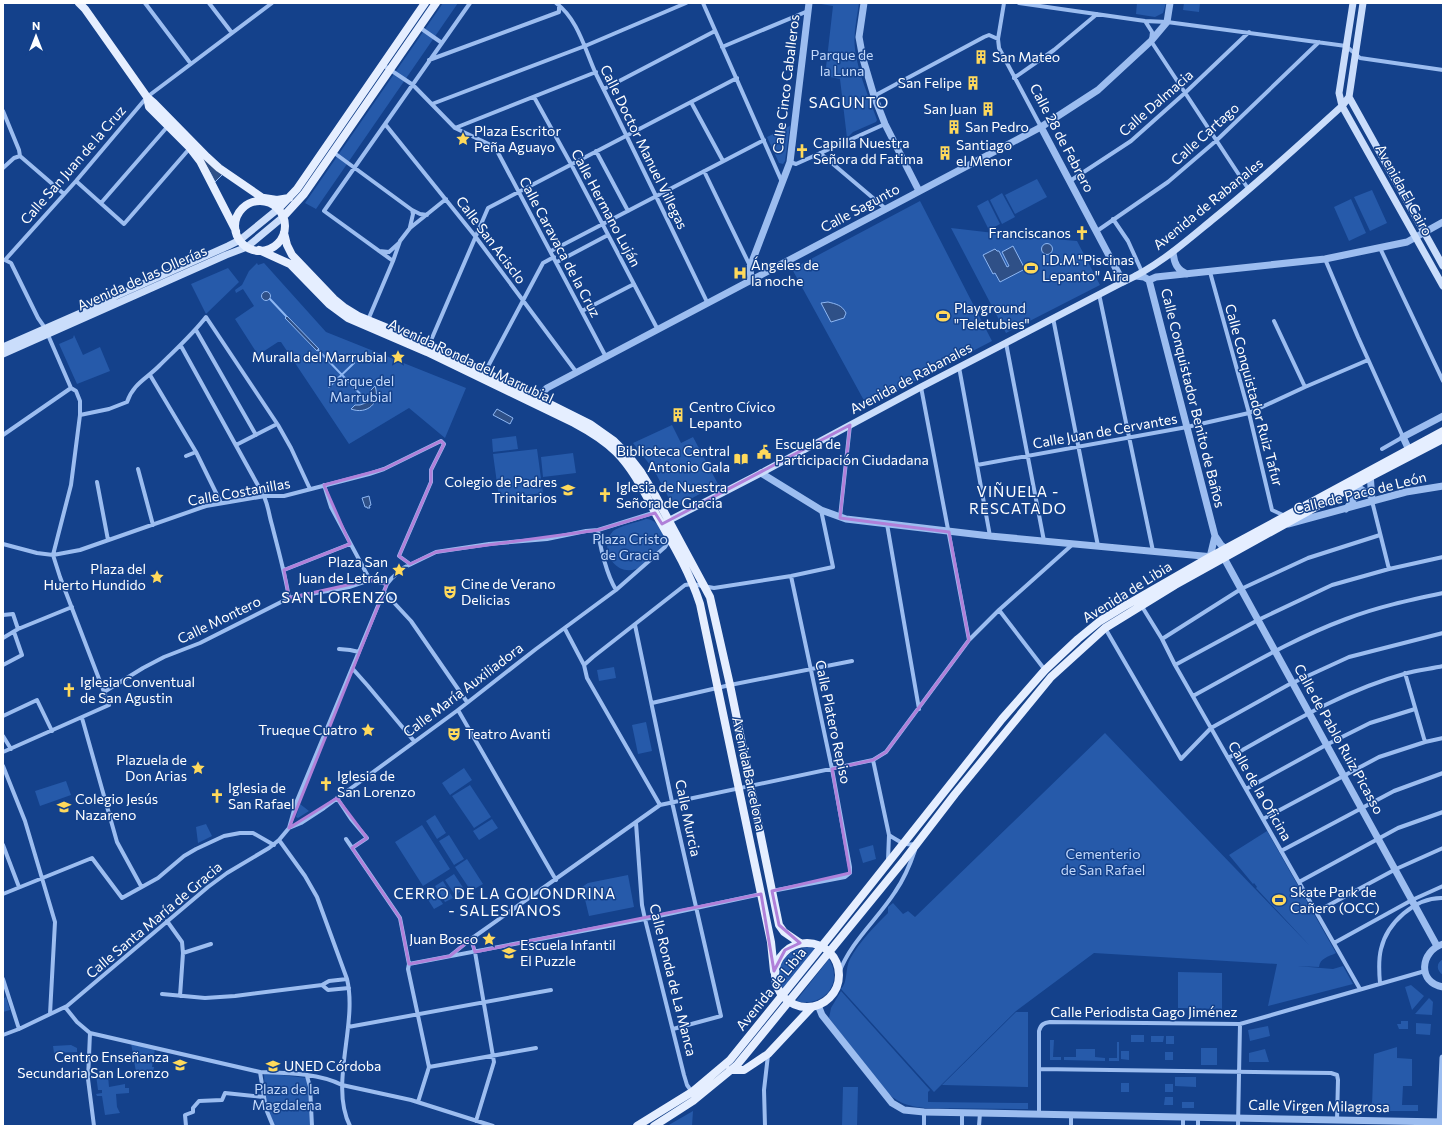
<svg xmlns="http://www.w3.org/2000/svg" width="1446" height="1129" font-family="Commissioner,sans-serif">
<style>
.green{fill:#265aaa}
.water{fill:#2f5087;stroke:#8eb7f3}
.lines{fill:none;stroke-linecap:round;stroke-linejoin:round}
.stream{stroke:#8eb7f3;stroke-width:2}
.minor{stroke:#9cbdf0;stroke-width:4}
.tertiary{stroke:#9cbdf0;stroke-width:7}
.secondary{stroke:#caddfb;stroke-width:7}
.primary{stroke:#e5eeff;stroke-width:8}
.marked{fill:none;stroke:#b080d9;stroke-width:3;stroke-linejoin:round}
.labels{text-anchor:middle;stroke-width:3;stroke-linejoin:round;paint-order:stroke}
.park-label{font-size:14px;fill:#c3d9fb;stroke:#14418b}
.poi-label{font-size:14px;fill:#fff;stroke:#14418b;text-anchor:start}
.street-label{font-size:14px;fill:#fff;stroke:#14418b}
.neighbourhood-label{font-size:15px;letter-spacing:1px;fill:#fff;stroke:#14418b}
</style>
<rect width="100%" height="100%" fill="#14418b"/>
<path class="green" d="M443,3H458L316,209L305,203Z
M815,3H859C857,18 853,34 855,49C858,73 869,97 877,120L876,122L853,132L847,138L840,79L825,76L833,6Z
M1137,3H1166L1163,13L1155,17L1136,14Z
M1184,3H1200L1199,12L1183,10Z
M790,126L785,161L783,164L779,163L767,137Z
M1037,179L1047,197L1015,214L1005,195Z
M1372,190L1387,223L1370,231L1354,197Z
M1002,193L1015,217L1002,224L990,200Z
M1351,199L1366,233L1349,241L1334,207Z
M988,200L1000,224L989,230L977,206Z
M920,201L992,341L867,406L792,269Z
M951,228L1030,237L1077,241L1100,285L1006,333Z
M257,263L258,265L264,263L326,332L466,388L445,438L409,408L349,444L281,342H278L258,355L235,319L254,306L243,289L236,293L235,290L242,285L249,271Z
M228,268L239,282L206,314L191,284Z
M74,335L83,355L100,347L110,371L77,384L59,344L73,338Z
M672,425L681,443L693,437L718,484L674,508L654,470L633,443Z
M516,436L518,449L493,452L492,439Z
M537,449L543,493L499,498L493,454Z
M573,453L576,473L543,477L541,457Z
M646,519C657,518 666,535 665,545C659,551 644,566 636,569C614,577 598,547 613,531C619,526 638,522 646,519Z
M614,667L616,678L599,681L597,670Z
M646,722L652,751L638,754L632,725Z
M1105,733L1310,946L1256,888L1257,887L1254,883L1253,884L1229,855L1267,831L1336,953C1328,957 1320,958 1319,967L1297,966L1333,969L1343,966L1353,984L1268,1006L1277,964L1094,953L1016,1011L934,1092L841,989C848,982 845,968 850,959C859,942 875,926 888,913V907L893,903L903,914L908,911L915,917Z
M464,768L472,780L450,795L442,783Z
M66,781L71,795L40,806L35,791Z
M470,785L491,817L474,828L452,796Z
M300,804L309,811L298,818L296,817Z
M435,815L446,833L437,839L426,821Z
M492,819L498,828L479,840L473,831Z
M206,824L212,836L198,843L196,827Z
M422,825L450,869L423,886L395,842Z
M449,835L464,859L454,865L439,841Z
M873,845L876,859L863,863L859,849Z
M467,859L483,884L471,891L455,867Z
M454,874L464,889L455,895L445,880Z
M628,875L634,907L589,916L582,887L588,883Z
M443,881L453,898L445,902L435,886Z
M432,887L443,904L434,909L423,892Z
M809,947L815,949L783,989C772,967 785,949 809,947Z
M829,959C844,984 823,1008 796,1001Z
M1443,959V975C1436,970 1436,963 1443,959Z
M1178,972L1222,973V1009L1178,1008Z
M1411,985L1424,996L1412,1010L1405,987Z
M841,991L930,1090L928,1092V1102L1028,1103V1109L925,1108C907,1106 899,1103 886,1092L829,1018L831,1008Z
M6,997L10,1010L3,1012V999Z
M1429,998L1433,1002L1432,1015L1415,1014Z
M1016,1012H1028V1087L942,1085Z
M1401,1021H1408V1029H1399L1397,1024H1401Z
M1416,1023L1431,1024L1430,1035L1416,1034Z
M1268,1026L1270,1036L1250,1041L1248,1030Z
M1131,1035H1144V1042H1131Z
M1151,1036H1164L1163,1042H1151Z
M1166,1036H1174V1044H1166Z
M1050,1040H1054L1053,1057H1061V1060H1050Z
M1117,1042H1119V1061H1109V1058H1117Z
M131,1043L155,1049L152,1067H154L153,1073L136,1072Z
M53,1046L71,1045L77,1048V1052L54,1053Z
M1397,1047V1058L1412,1059V1086H1403L1402,1105H1418V1111H1350V1105H1372L1374,1054Z
M1201,1048H1217V1065H1201Z
M1076,1049H1095V1057L1105,1058V1061L1064,1060V1057H1076Z
M1265,1049L1269,1062H1249V1053Z
M1121,1051H1129V1060L1121,1059Z
M1165,1052H1173V1060H1165Z
M264,1073L307,1078L311,1126H274L265,1100Z
M96,1075L108,1076L109,1087L125,1084V1088H129V1093L116,1094L117,1107L120,1113L105,1115L102,1096H97L96,1094L102,1093V1090H98Z
M1175,1077H1196V1087L1175,1086Z
M1121,1083H1129V1092H1121Z
M1165,1084H1173V1092H1165Z
M843,1087H858L857,1126H842Z
M1165,1097H1173V1105H1164Z
M1182,1102H1194V1108H1182Z
M693,1111L692,1126H667Z"/>
<path class="water" d="M198,153L223,174L215,182C210,171 204,163 198,153Z
M1041.5 249a5.5 5.5 0 1 1 11 0a5.5 5.5 0 1 1-11 0Z
M1013,246L1025,269L1000,282L995,273L993,274L983,255L995,249L997,251H999L1007,267L1009,266L1002,252Z
M261.5 296a4.5 4.5 0 1 1 9 0a4.5 4.5 0 1 1-9 0Z
M828,302C836,304 842,305 846,313L844,318L831,322L821,303Z
M287,316L319,349L317,351L285,318Z
M375,386C381,403 367,415 351,409L355,405H360L368,402L372,395L371,390Z
M497,409L513,418L510,424L493,415Z
M369,496L371,505L369,506L370,508H367V507H365L362,498Z"/>
<g class="lines">
<path class="stream" d="M270,299L286,316
M318,350L368,402
M329,387L354,363"/>
<path class="minor" d="M145,3L191,64
M209,3L232,33
M556,3C578,19 585,50 596,74C634,150 671,227 708,304
M703,3L782,182
M1004,3L998,39L999,48L1041,127
M1019,3L1145,21L1167,22L1346,46L1360,58L1443,70
M1145,21L1152,32L1151,41L1249,190
M419,27L442,43
M722,47L808,11
M429,60L559,12V5
M383,65L413,85L455,128L495,147L606,357
M1014,78L1054,50L1097,14
M604,89L715,31
M874,96L984,37L989,35L998,39
M534,97L571,164L658,330
M691,102L723,161
M432,104L585,46L686,3
M3,111L19,150L20,156L64,194
M385,124L475,236L577,373
M455,128L596,72
M596,151L628,211
M333,152L412,210L420,214L427,215
M820,153L886,209
M790,162L796,164L885,124
M3,168L14,158L20,156
M704,171L750,266
M76,181L124,224L190,148
M1070,181L1131,141L1186,92L1249,32
M101,203L168,126
M1113,219L1128,241L1142,272
M410,227L413,214L412,210
M1097,231L1168,182L1217,140L1319,42
M1380,248L1443,381
M379,251L389,252L399,243
M551,251L764,140
M1325,259L1358,337L1403,437L1382,449
M393,261L324,211L470,3
M557,262L608,235
M1210,272L1249,413L1272,510L1285,516
M1099,294L1153,551
M582,311L634,284
M1053,318L1098,546
M368,320L393,261L400,241L410,228L446,199
M1274,321L1305,387
M45,328L38,318L11,263L5,260L76,181L147,97L272,3
M196,330L256,435
M48,335L71,388
M1006,343L1044,541
M429,345L488,208L737,78
M181,346L260,489C268,500 268,512 272,525C278,549 285,573 289,598
M959,367L990,536
M485,372L543,263L554,257
M150,375L196,452L221,503
M921,387L969,640
M80,415L109,409L127,402C133,384 146,379 159,366C175,350 192,335 206,317L278,425L291,448L310,489
M3,435L71,388
M236,445L277,424
M186,456L196,452
M977,465L1187,427L1249,413L1305,387L1368,360
M138,469L153,525
M97,482L108,540
M324,485L331,507L370,580
M1372,501L1389,569
M840,517L850,425
M887,524L919,709
M598,530C600,548 607,575 616,590
M3,544L37,553L53,555L80,550L206,506L265,496H284L369,474L384,469L441,441L444,444L431,470V482L399,556L410,564
M53,555L71,485L80,415V401L76,391L71,388
M284,570L350,544
M384,592L411,621L467,702
M1141,605L1162,639L1175,665L1360,989
M999,610L1045,670
M3,615L13,614L18,629
M635,625L672,802L721,1016L673,1029
M1105,628L1181,759L1211,728L1288,685L1349,657L1443,633
M565,629L584,665L587,678L660,805
M3,638L18,629L72,607
M1162,639L1241,589L1308,558L1380,535
M339,649L350,650L359,652
M3,665L22,655L14,632
M584,665L593,657L685,585L692,584L714,588L791,576L833,567L821,510
M1175,665L1258,620L1332,585L1389,569L1443,557
M352,668L368,686L414,741
M1405,673L1425,742
M104,692L143,668L164,657L200,643L289,598L349,587L370,580L387,584
M1193,696C1243,669 1292,639 1346,619C1377,607 1410,600 1443,593
M652,703L730,685L852,661
M458,710L556,880
M3,716L37,700L52,731
M82,718L117,842L141,886
M3,736L11,749
M3,752L109,705L60,577L53,555
M1228,758C1284,727 1342,691 1404,674C1417,670 1430,669 1443,666
M873,760L889,835L888,860
M3,766L25,821L55,922L50,1014
M1246,789L1326,745L1370,723L1415,709
M337,798L351,819L367,838L352,848
M1263,819L1379,757L1425,742L1443,738
M636,823L642,905L645,919L684,1075L687,1085L692,1092
M289,828L301,823L324,808L458,710L536,649L616,590L665,547L670,539
M889,835C898,841 905,846 915,844
M346,839L400,918L409,964L408,969L429,1067L418,1102
M279,840L305,876L317,897L347,979C358,1024 329,1085 350,1126
M3,845L19,887
M1281,851L1394,791L1443,773
M1299,882L1398,828L1443,812
M772,891L845,877L850,873V867L832,769L791,576
M3,894L92,858L122,898L158,878L184,856L196,849L224,836L240,833H253L274,845
M1316,912L1396,869L1443,848
M167,921L182,942L183,953L180,996
M471,939L475,952L494,1062L476,1121
M1334,943L1412,900L1443,886
M183,953L211,944
M450,956L471,939L660,805L873,760L886,752L969,640L999,610L1073,544
M409,964L645,919L761,894
M839,973C851,941 877,920 895,892C904,879 910,865 915,850
M3,979L19,1029
M347,979L329,981L322,985L328,990L349,988
M1380,983C1379,972 1378,961 1381,949C1387,923 1415,897 1443,898
M162,994L205,998L235,996L322,985
M65,1007L77,1022L90,1033L260,1072
M348,1027L551,990
M90,1033L88,1079L94,1126
M3,1035L19,1029L67,1006L208,887L227,873L269,848L279,840L289,828L296,803L387,584L392,578L403,568L436,552L489,544L547,539L586,531L598,530L656,512
M429,1067L536,1048
M1039,1069L1331,1073L1337,1075L1338,1080L1337,1120
M307,1076L310,1087L312,1126
M1039,1114V1031C1041,1024 1044,1023 1050,1022L1240,1024L1425,971
M186,1126L185,1115L193,1112V1108L199,1101L222,1100L225,1093L263,1097
M273,1126L266,1109L260,1072C286,1073 318,1073 342,1085L411,1100L493,1126
M765,1126L764,1090L768,1055
M924,1126V1112
M962,1126V1112
M979,1126L980,1113
M1071,1126V1115
M1183,1126V1117
M1198,1126V1117
M1238,1126L1240,1024"/>
<path class="tertiary" d="M864,3L859,37L863,59L874,96L885,124L919,191
M1041,127L1123,282
M1173,252C1174,263 1177,270 1187,274
M1136,276L1144,277L1149,280L1215,536L1221,545L1229,551
M1149,280L1156,277L1325,259L1407,242L1443,222
M751,281L750,267L790,162L809,3
M536,403L542,393L547,388L1041,127L1098,90L1151,41L1167,22L1170,3
M1409,450L1403,437L1443,416
M761,473L821,510L846,519L990,536L1224,558L1437,946
M1370,473L1372,501
M1350,484L1359,488L1371,496
M1345,487C1359,494 1355,499 1346,509
M1288,524L1406,492L1443,486
M1210,557L1215,536
M1443,944C1420,951 1417,983 1443,987
M818,1005L822,1015L892,1103L904,1110L924,1112L1443,1122
M1440,1126L1443,1058"/>
<path class="secondary" d="M1353,3L1339,93L1342,106L1443,286
M1363,3L1349,97L1443,266
M3,347L101,304L118,295L228,246L240,240L278,209
M3,354L226,255L247,247L283,217
M664,523L761,473L921,387L1123,282C1157,267 1184,243 1212,220C1257,184 1299,145 1342,106L1349,97"/>
<path class="primary" d="M79,3L85,9L147,97L149,107L190,148L200,161L236,231
M147,97L154,103L207,157L219,168L270,203
M264,198L277,200L289,198
M235 226a25 25 0 1 1 50 0a25 25 0 1 1-50 0Z
M278,209L297,189L425,3
M283,217L304,194L436,3
M284,233L287,245L292,255L334,299L345,308L358,316L429,345L544,401L590,424L614,441L627,454L641,472L655,495L710,597L730,685L779,925L784,932L800,943
M259,250L290,264L329,304L348,318L427,352L574,423C589,431 604,440 616,452C634,470 645,494 657,516C673,544 690,573 700,604L761,894L771,942L774,971
M775 975a32 32 0 1 1 64 0a32 32 0 1 1-64 0Z
M730,1070H744L768,1054L812,1007
M637,1126L692,1092L730,1060L834,931L1002,719L1045,670L1078,639L1100,621L1123,607L1210,557L1443,431
M654,1126L693,1101L737,1065L905,859L955,794L1051,677L1105,628L1175,585L1370,477L1443,439"/>
</g>
<path class="marked" d="M850,425L840,518L949,532L969,640L886,752L873,760L832,769L850,873L772,891L779,925L800,943L785,950L774,971L761,894L475,952L471,939L450,956L409,964L400,918L352,848L367,838L337,798L289,828L387,584L370,580L289,598L284,570L350,544L324,485L384,469L441,441L444,444L431,470V482L399,556L410,564L436,552L598,530L655,513L662,524Z"/>
<defs>
<symbol id="building-bare" viewBox="-9 -9 18 18"><path d="M-4-6H4V6H1V3H-1V6H-4ZM-2.5-4.3h1.7v1.8h-1.7ZM.8-4.3h1.7v1.8H.8ZM-2.5-1h1.7V.8h-1.7ZM.8-1h1.7V.8H.8Z" fill="#ffd95b" stroke="#14418b" stroke-width="2.5" paint-order="stroke"/></symbol>
<symbol id="sight-bare" viewBox="-9 -9 18 18"><path d="M0-6L1.8-2.2L6-1.7L2.9 1.2L3.7 5.4L0 3.3L-3.7 5.4L-2.9 1.2L-6-1.7L-1.8-2.2Z" fill="#ffd95b" stroke="#14418b" stroke-width="2.5" paint-order="stroke"/></symbol>
<symbol id="church-bare" viewBox="-9 -9 18 18"><path d="M-1.2-6h2.4v3.5h3.3v2.4h-3.3V6h-2.4V-.1h-3.3v-2.4h3.3Z" fill="#ffd95b" stroke="#14418b" stroke-width="2.5" paint-order="stroke"/></symbol>
<symbol id="stadium-bare" viewBox="-9 -9 18 18"><path d="M0-5a6.5 5 0 1 0 0 10a6.5 5 0 1 0 0-10ZM-3.5-1.8h7v3.6h-7Z" fill="#ffd95b" stroke="#14418b" stroke-width="2.5" paint-order="stroke"/></symbol>
<symbol id="hospital-bare" viewBox="-9 -9 18 18"><path d="M-5-5h3v3.5h4V-5h3V5h-3V1.5h-4V5h-3Z" fill="#ffd95b" stroke="#14418b" stroke-width="2.5" paint-order="stroke"/></symbol>
<symbol id="civic-bare" viewBox="-9 -9 18 18"><path d="M-.6-6.5H3V-4.5H.6V-3L4-1V1h2V6H-6V1h2V-1L-.6-3ZM-1.2 2.5V6h2.4V2.5Z" fill="#ffd95b" stroke="#14418b" stroke-width="2.5" paint-order="stroke"/></symbol>
<symbol id="library-bare" viewBox="-9 -9 18 18"><path d="M-6-4Q-3-5.5-.7-3.5V5Q-3 3-6 4ZM6-4Q3-5.5 .7-3.5V5Q3 3 6 4Z" fill="#ffd95b" stroke="#14418b" stroke-width="2.5" paint-order="stroke"/></symbol>
<symbol id="school-bare" viewBox="-9 -9 18 18"><path d="M0-5L7-2L0 1L-7-2ZM-4 1L0 2.5L4 1V4Q0 6-4 4Z" fill="#ffd95b" stroke="#14418b" stroke-width="2.5" paint-order="stroke"/></symbol>
<symbol id="theatre-bare" viewBox="-9 -9 18 18"><path d="M-5-5.5Q0-4 5-5.5V0Q5 5 0 6Q-5 5-5 0ZM-3.3-2.5H-1v1.5H-3.3ZM1-2.5H3.3v1.5H1ZM-2.8 1Q0 5.5 2.8 1Z" fill="#ffd95b" stroke="#14418b" stroke-width="2.5" paint-order="stroke"/></symbol>
<symbol id="university-bare" viewBox="-9 -9 18 18"><path d="M0-5L7-2L0 1L-7-2ZM-4 1L0 2.5L4 1V4Q0 6-4 4Z" fill="#ffd95b" stroke="#14418b" stroke-width="2.5" paint-order="stroke"/></symbol>
</defs>
<g fill-rule="evenodd">
<use href="#building-bare" x="971" y="47" width="20" height="20"/>
<use href="#building-bare" x="963" y="73" width="20" height="20"/>
<use href="#building-bare" x="978" y="99" width="20" height="20"/>
<use href="#building-bare" x="944" y="117" width="20" height="20"/>
<use href="#sight-bare" x="453" y="129" width="20" height="20"/>
<use href="#church-bare" x="792" y="141" width="20" height="20"/>
<use href="#building-bare" x="935" y="143" width="20" height="20"/>
<use href="#church-bare" x="1072" y="223" width="20" height="20"/>
<use href="#stadium-bare" x="1021" y="258" width="20" height="20"/>
<use href="#hospital-bare" x="730" y="263" width="20" height="20"/>
<use href="#stadium-bare" x="933" y="306" width="20" height="20"/>
<use href="#sight-bare" x="388" y="347" width="20" height="20"/>
<use href="#building-bare" x="668" y="405" width="20" height="20"/>
<use href="#civic-bare" x="754" y="442" width="20" height="20"/>
<use href="#library-bare" x="731" y="449" width="20" height="20"/>
<use href="#school-bare" x="558" y="480" width="20" height="20"/>
<use href="#church-bare" x="595" y="485" width="20" height="20"/>
<use href="#sight-bare" x="389" y="560" width="20" height="20"/>
<use href="#sight-bare" x="147" y="567" width="20" height="20"/>
<use href="#theatre-bare" x="440" y="582" width="20" height="20"/>
<use href="#church-bare" x="59" y="680" width="20" height="20"/>
<use href="#sight-bare" x="358" y="720" width="20" height="20"/>
<use href="#theatre-bare" x="444" y="724" width="20" height="20"/>
<use href="#sight-bare" x="188" y="758" width="20" height="20"/>
<use href="#church-bare" x="316" y="774" width="20" height="20"/>
<use href="#church-bare" x="207" y="786" width="20" height="20"/>
<use href="#school-bare" x="54" y="797" width="20" height="20"/>
<use href="#stadium-bare" x="1269" y="890" width="20" height="20"/>
<use href="#sight-bare" x="479" y="929" width="20" height="20"/>
<use href="#school-bare" x="499" y="943" width="20" height="20"/>
<use href="#school-bare" x="170" y="1055" width="20" height="20"/>
<use href="#university-bare" x="263" y="1056" width="20" height="20"/>
</g>
<g class="labels">
<g class="park-label">
<text x="842" y="60">Parque de<tspan x="842" dy="16">la Luna</tspan></text>
<text x="361" y="386">Parque del<tspan x="361" dy="16">Marrubial</tspan></text>
<text x="630" y="544">Plaza Cristo<tspan x="630" dy="16">de Gracia</tspan></text>
<text x="1103" y="859">Cementerio<tspan x="1103" dy="16">de San Rafael</tspan></text>
<text x="287" y="1094">Plaza de la<tspan x="287" dy="16">Magdalena</tspan></text>
</g>
<g class="poi-label">
<text x="992" y="62">San Mateo</text>
<text x="962" y="88" text-anchor="end">San Felipe</text>
<text x="977" y="114" text-anchor="end">San Juan</text>
<text x="965" y="132">San Pedro</text>
<text x="474" y="136">Plaza Escritor<tspan x="474" dy="16">Peña Aguayo</tspan></text>
<text x="813" y="148">Capilla Nuestra<tspan x="813" dy="16">Señora dd Fatima</tspan></text>
<text x="956" y="150">Santiago<tspan x="956" dy="16">el Menor</tspan></text>
<text x="1071" y="238" text-anchor="end">Franciscanos</text>
<text x="1042" y="265">I.D.M."Piscinas<tspan x="1042" dy="16">Lepanto" Aira</tspan></text>
<text x="751" y="270">Ángeles de<tspan x="751" dy="16">la noche</tspan></text>
<text x="954" y="313">Playground<tspan x="954" dy="16">"Teletubies"</tspan></text>
<text x="387" y="362" text-anchor="end">Muralla del Marrubial</text>
<text x="689" y="412">Centro Cívico<tspan x="689" dy="16">Lepanto</tspan></text>
<text x="775" y="449">Escuela de<tspan x="775" dy="16">Participación Ciudadana</tspan></text>
<text x="730" y="456" text-anchor="end">Biblioteca Central<tspan x="730" dy="16">Antonio Gala</tspan></text>
<text x="557" y="487" text-anchor="end">Colegio de Padres<tspan x="557" dy="16">Trinitarios</tspan></text>
<text x="616" y="492">Iglesia de Nuestra<tspan x="616" dy="16">Señora de Gracia</tspan></text>
<text x="388" y="567" text-anchor="end">Plaza San<tspan x="388" dy="16">Juan de Letrán</tspan></text>
<text x="146" y="574" text-anchor="end">Plaza del<tspan x="146" dy="16">Huerto Hundido</tspan></text>
<text x="461" y="589">Cine de Verano<tspan x="461" dy="16">Delicias</tspan></text>
<text x="80" y="687">Iglesia Conventual<tspan x="80" dy="16">de San Agustin</tspan></text>
<text x="357" y="735" text-anchor="end">Trueque Cuatro</text>
<text x="465" y="739">Teatro Avanti</text>
<text x="187" y="765" text-anchor="end">Plazuela de<tspan x="187" dy="16">Don Arias</tspan></text>
<text x="337" y="781">Iglesia de<tspan x="337" dy="16">San Lorenzo</tspan></text>
<text x="228" y="793">Iglesia de<tspan x="228" dy="16">San Rafael</tspan></text>
<text x="75" y="804">Colegio Jesús<tspan x="75" dy="16">Nazareno</tspan></text>
<text x="1290" y="897">Skate Park de<tspan x="1290" dy="16">Cañero (OCC)</tspan></text>
<text x="478" y="944" text-anchor="end">Juan Bosco</text>
<text x="520" y="950">Escuela Infantil<tspan x="520" dy="16">El Puzzle</tspan></text>
<text x="169" y="1062" text-anchor="end">Centro Enseñanza<tspan x="169" dy="16">Secundaria San Lorenzo</tspan></text>
<text x="284" y="1071">UNED Córdoba</text>
</g>
<g class="street-label">
<text transform="translate(786 84) rotate(-83)" y="5">Calle Cinco Caballeros</text>
<text transform="translate(1156 103) rotate(-41)" y="5">Calle Dalmacia</text>
<text transform="translate(1205 134) rotate(-42)" y="5">Calle Cartago</text>
<text transform="translate(1062 138) rotate(62)" y="5">Calle 28 de Febrero</text>
<text transform="translate(644 147) rotate(64)" y="5">Calle Doctor Manuel Villegas</text>
<text transform="translate(73 165) rotate(-49)" y="5">Calle San Juan de la Cruz</text>
<text transform="translate(1404 190) rotate(61)" y="5">Avenida El Cairo</text>
<text transform="translate(1208 204) rotate(-39)" y="5">Avenida de Rabanales</text>
<text transform="translate(606 208) rotate(62)" y="5">Calle Hermano Luján</text>
<text transform="translate(860 208) rotate(-28)" y="5">Calle Sagunto</text>
<text transform="translate(491 240) rotate(53)" y="5">Calle San Acisclo</text>
<text transform="translate(560 247) rotate(62)" y="5">Calle Caravaca de la Cruz</text>
<text transform="translate(142 278) rotate(-24)" y="5">Avenida de las Ollerías</text>
<text transform="translate(471 361) rotate(25)" y="5">Avenida Ronda del Marrubial</text>
<text transform="translate(911 378) rotate(-28)" y="5">Avenida de Rabanales</text>
<text transform="translate(1254 395) rotate(75)" y="5">Calle Conquistador Ruiz Tafur</text>
<text transform="translate(1193 398) rotate(76)" y="5">Calle Conquistador Benito de Baños</text>
<text transform="translate(1105 431) rotate(-10)" y="5">Calle Juan de Cervantes</text>
<text transform="translate(239 492) rotate(-10)" y="5">Calle Costanillas</text>
<text transform="translate(1360 493) rotate(-14)" y="5">Calle de Paco de León</text>
<text transform="translate(1127 592) rotate(-32)" y="5">Avenida de Libia</text>
<text transform="translate(219 620) rotate(-26)" y="5">Calle Montero</text>
<text transform="translate(463 690) rotate(-37)" y="5">Calle María Auxiliadora</text>
<text transform="translate(833 722) rotate(78)" y="5">Calle Platero Repiso</text>
<text transform="translate(1339 739) rotate(61)" y="5">Calle de Pablo Ruiz Picasso</text>
<text transform="translate(749 774) rotate(78)" y="5">Avenida Barcelona</text>
<text transform="translate(1260 791) rotate(60)" y="5">Calle de la Oficina</text>
<text transform="translate(688 818) rotate(78)" y="5">Calle Murcia</text>
<text transform="translate(154 920) rotate(-40)" y="5">Calle Santa María de Gracia</text>
<text transform="translate(673 980) rotate(76)" y="5">Calle Ronda de La Manca</text>
<text transform="translate(771 989) rotate(-51)" y="5">Avenida de Libia</text>
<text x="1144" y="1017">Calle Periodista Gago Jiménez</text>
<text transform="translate(1319 1106) rotate(1)" y="5">Calle Virgen Milagrosa</text>
</g>
<g class="neighbourhood-label">
<text x="849" y="108">SAGUNTO</text>
<text x="1018" y="497">VIÑUELA -<tspan x="1018" dy="17">RESCATADO</tspan></text>
<text x="340" y="603">SAN LORENZO</text>
<text x="505" y="899">CERRO DE LA GOLONDRINA<tspan x="505" dy="17">- SALESIANOS</tspan></text>
</g>
</g>
<rect width="1446" height="1129" fill="none" stroke="#ffffff" stroke-width="8"/>
<g transform="translate(36 36)" stroke="#14418b" stroke-width="3" paint-order="stroke">
<path d="M0-3L7 15L0 10L-7 15Z" fill="#ffffff"/>
<text y="-6" font-size="11" font-weight="bold" text-anchor="middle" fill="#ffffff">N</text>
</g>
</svg>
